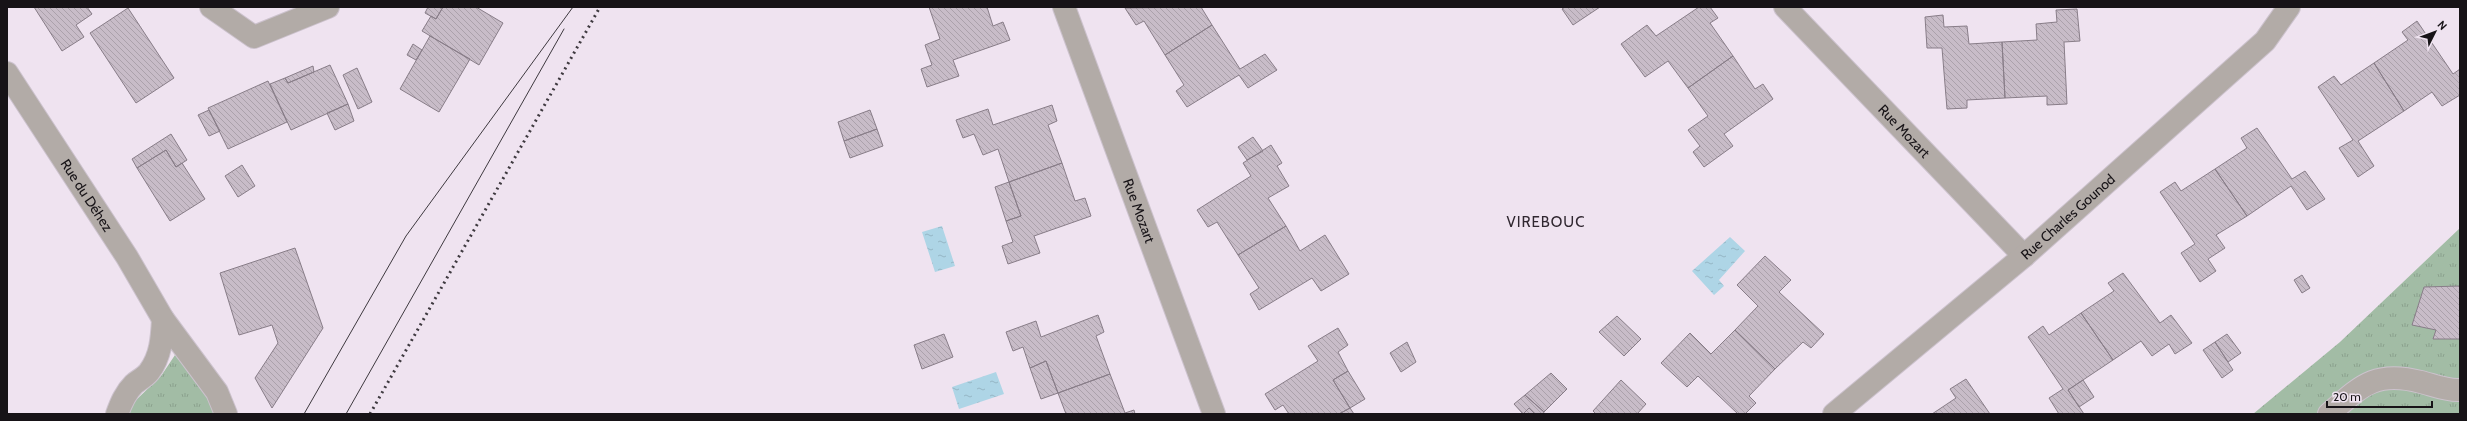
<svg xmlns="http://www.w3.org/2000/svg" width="2467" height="421" font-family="Cabin,sans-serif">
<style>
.grass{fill:url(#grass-tufts)}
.water{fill:url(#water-ripples)}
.building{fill:url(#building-back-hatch);stroke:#887d88}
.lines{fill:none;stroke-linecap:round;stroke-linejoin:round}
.minor-casing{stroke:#ccc2cd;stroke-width:24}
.minor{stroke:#b2aba7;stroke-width:22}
.tram{stroke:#3e393f;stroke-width:1}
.rail{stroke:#3e393f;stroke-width:3;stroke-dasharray:2 4;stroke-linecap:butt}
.labels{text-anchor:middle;stroke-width:3;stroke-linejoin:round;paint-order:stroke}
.street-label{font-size:14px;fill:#171317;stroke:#efe3f0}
.neighbourhood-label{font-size:15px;letter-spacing:1px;fill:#302730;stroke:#efe3f0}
</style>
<defs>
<pattern id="grass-tufts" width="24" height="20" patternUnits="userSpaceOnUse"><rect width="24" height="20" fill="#a2bca5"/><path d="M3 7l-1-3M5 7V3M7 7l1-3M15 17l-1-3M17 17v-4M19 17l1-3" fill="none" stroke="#8ba18d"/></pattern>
<pattern id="water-ripples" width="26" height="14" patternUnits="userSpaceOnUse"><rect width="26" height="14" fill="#aed5e6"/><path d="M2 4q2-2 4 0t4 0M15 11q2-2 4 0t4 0" fill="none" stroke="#95b6c5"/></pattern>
<pattern id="building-back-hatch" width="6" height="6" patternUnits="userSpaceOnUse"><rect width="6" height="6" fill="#c8bcc8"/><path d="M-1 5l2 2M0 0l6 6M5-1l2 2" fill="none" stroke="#aba1ab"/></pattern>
</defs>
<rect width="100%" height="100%" fill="#efe3f0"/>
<path class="grass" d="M2460,228V414H2253L2340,342Z
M175,355L209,398L216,414H129L135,401L161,376Z"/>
<path class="water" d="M942,226L955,266L935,272L922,232Z
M1730,237L1745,251L1719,280L1724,286L1714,295L1692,271Z
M996,372L1004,394L959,409L952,387Z"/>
<path class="building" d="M34,7H87L92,14L76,25L84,37L62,51Z
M428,7H443L436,19L425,13Z
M443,7H476L503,23L479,65L422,31L431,16L436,19Z
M929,7H987L993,26L1003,22L1010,40L953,60L959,76L927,87L921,69L932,65L925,45L940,39Z
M1201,7L1212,25L1165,55L1144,21L1136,25L1125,8Z
M1565,7H1600L1573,25L1562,9Z
M1699,7H1710L1718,18L1710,23L1733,56L1688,88L1668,61L1645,77L1621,44L1647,25L1656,36Z
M128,8L174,78L136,103L90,33Z
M2077,9L2080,41L2064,42L2067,104L2047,105V96L2005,98L2002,42L2037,40L2036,24L2057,22L2056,10Z
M1943,15L1944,27L1967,26L1969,44L2002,42L2005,98L1967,100V108L1947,109L1942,48H1927L1925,17Z
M2417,21L2453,74L2460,69V95L2442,106L2432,92L2404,111L2374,63L2408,40L2402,32Z
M1212,25L1240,69L1265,54L1277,70L1248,88L1239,75L1187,107L1176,91L1184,85L1165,55Z
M430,36L470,59L439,112L400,89Z
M413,44L422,50L416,60L407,55Z
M1733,56L1755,89L1763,84L1773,99L1724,134L1733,146L1704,167L1693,152L1700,146L1688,130L1708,116L1688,88Z
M2374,63L2404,111L2358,141L2374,166L2358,177L2339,148L2353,140L2318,87L2334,76L2341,85Z
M330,65L348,104L291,130L270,84L285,78L288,83Z
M313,66L314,72L288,83L285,78Z
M357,68L372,102L358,109L343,75Z
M268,81L287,122L228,149L208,108Z
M348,104L354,121L335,130L327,113Z
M1052,105L1057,121L1048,125L1062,163L1009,182L998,149L983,155L974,134L963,138L956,120L988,109L993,125Z
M209,110L220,131L209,136L198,115Z
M870,110L877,129L844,141L838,122Z
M2257,128L2292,179L2305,171L2325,199L2307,210L2291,186L2247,216L2215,169L2247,148L2241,138Z
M877,129L883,146L850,158L844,141Z
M171,134L187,160L176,167L166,150L137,168L132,159Z
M1253,137L1263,151L1247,160L1238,147Z
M1271,145L1282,163L1277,166L1289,186L1268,198L1286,226L1238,255L1217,222L1208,227L1197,210L1251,176L1243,163Z
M166,150L176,167L182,163L205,199L170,221L137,168Z
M1062,163L1075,201L1085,198L1091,216L1034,236L1040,253L1008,264L1002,246L1013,242L1006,221L1021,216L1009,182Z
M242,165L255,186L238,197L225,176Z
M2215,169L2247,216L2216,235L2225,248L2208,259L2216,271L2200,282L2181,253L2195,244L2160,192L2175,182L2181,191Z
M1009,182L1021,216L1006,221L995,187Z
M1286,226L1300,251L1325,235L1349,274L1321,291L1312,278L1259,310L1250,294L1259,288L1238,255Z
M295,248L323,328L272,408L255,378L278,343L272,325L239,335L220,273Z
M1765,256L1791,280L1779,292L1824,334L1811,348L1803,342L1775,369L1735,330L1758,306L1737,285Z
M2123,273L2160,323L2171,315L2192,343L2175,354L2169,344L2152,356L2141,341L2113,360L2081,313L2114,291L2108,283Z
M2302,275L2310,288L2302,293L2294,280Z
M2460,286V339H2433L2436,330L2412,325L2424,287Z
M2081,313L2113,360L2068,390L2084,414H2059L2049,398L2063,389L2028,337L2043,326L2049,335Z
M1098,315L1104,332L1096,336L1110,374L1058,393L1046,361L1030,368L1023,347L1013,351L1006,332L1036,321L1041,337Z
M1617,316L1641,339L1624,356L1599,332Z
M1338,328L1348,345L1338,352L1348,371L1333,380L1350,408L1339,414H1289L1283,405L1275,410L1265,394L1318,361L1308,346Z
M1735,330L1775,369L1749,396L1756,403L1745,414H1738L1698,376L1687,387L1661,363L1690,333L1711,354Z
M944,334L953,357L922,369L914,345Z
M2227,334L2241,353L2228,362L2215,342Z
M1407,342L1416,362L1401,372L1390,353Z
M2215,342L2233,370L2222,378L2203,350Z
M1046,361L1058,393L1041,399L1030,368Z
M1348,371L1365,399L1350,408L1333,380Z
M1551,373L1567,389L1544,412L1525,395Z
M1110,374L1125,413L1134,410L1135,414H1066L1058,393Z
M1966,379L1990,414H1932L1956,398L1950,389Z
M1621,380L1646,404L1637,414H1596L1593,411Z
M2083,380L2094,397L2079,407L2068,390Z
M1525,395L1544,412L1543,414H1535L1529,408L1523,414L1514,404Z
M1350,408L1354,414H1339Z
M1529,408L1535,414H1523Z"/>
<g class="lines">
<defs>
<g id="minor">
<path d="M211,7L254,37L328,7"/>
<path id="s1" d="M1064,7L1214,414"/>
<path id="s2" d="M1785,7L2024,256"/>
<path id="s3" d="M7,73L127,257L163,319"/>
<path d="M117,414C121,403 125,393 134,384C139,380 145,377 149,372C161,356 162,338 163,319L217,392L226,414"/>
<path id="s4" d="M1834,414L2024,256L2265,41L2289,7"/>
<path d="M2329,414C2361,386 2375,370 2421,382C2433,385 2447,391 2460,390"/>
</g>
</defs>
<use href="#minor" class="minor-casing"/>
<use href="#minor" class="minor"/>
<path class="tram" d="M304,414L406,236L573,7
M346,414L564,29"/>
<path class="rail" d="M370,414L600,7"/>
</g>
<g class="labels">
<g class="street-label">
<text dy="5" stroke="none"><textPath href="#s2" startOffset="172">Rue Mozart</textPath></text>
<text dy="5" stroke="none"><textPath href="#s3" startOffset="146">Rue du Déhez</textPath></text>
<text dy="5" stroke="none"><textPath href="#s1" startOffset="217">Rue Mozart</textPath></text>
<text dy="5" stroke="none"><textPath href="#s4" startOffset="306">Rue Charles Gounod</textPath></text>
</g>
<g class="neighbourhood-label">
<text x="1546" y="227">VIREBOUC</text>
</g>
</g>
<rect width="2467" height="421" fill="none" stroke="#171317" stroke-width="16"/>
<g transform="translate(2435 32) rotate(48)" stroke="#efe3f0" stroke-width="3" paint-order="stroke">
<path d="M0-3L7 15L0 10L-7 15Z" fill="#171317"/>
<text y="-6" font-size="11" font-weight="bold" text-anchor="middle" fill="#171317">N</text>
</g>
<path d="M2327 401v6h105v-6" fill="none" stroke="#171317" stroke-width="2"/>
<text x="2333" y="401" font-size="12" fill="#171317" stroke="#efe3f0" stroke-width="3" paint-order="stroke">20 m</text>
</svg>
